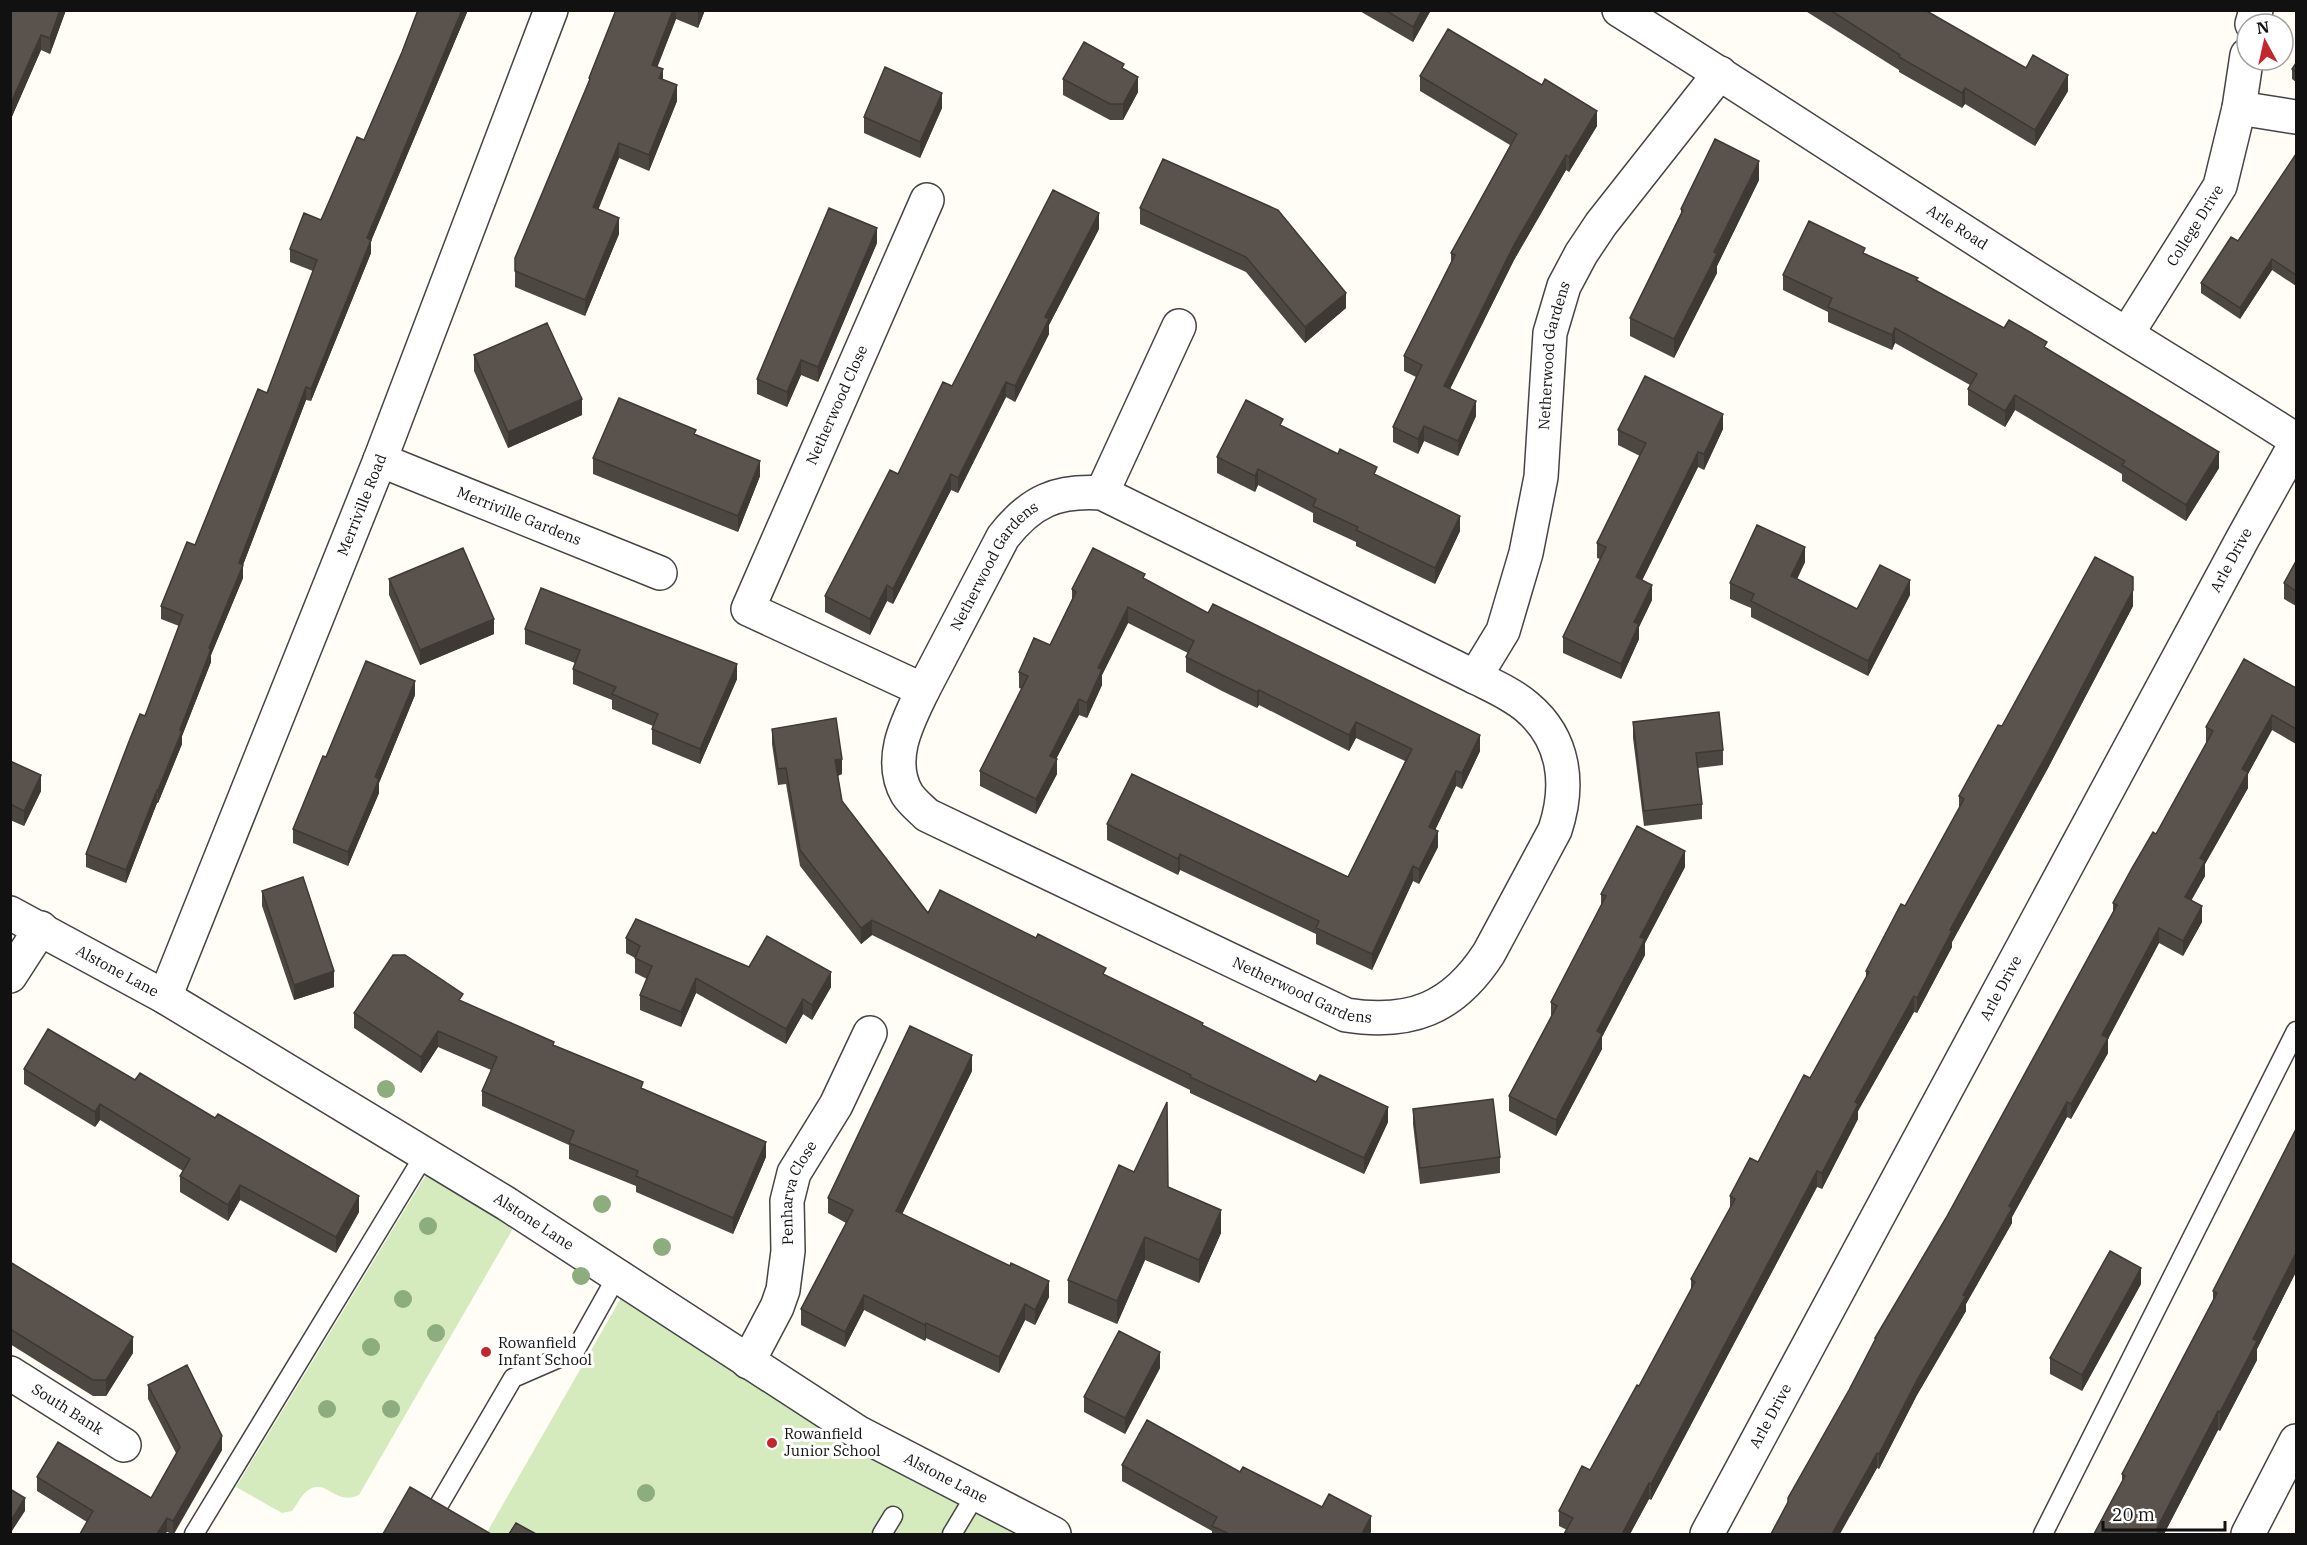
<svg xmlns="http://www.w3.org/2000/svg" width="2307" height="1545" font-family="'IBM Plex Serif',serif">
<style>
.green{fill:#d5ebbd}
.lines{fill:none;stroke-linecap:round;stroke-linejoin:round}
.service-casing{stroke:#444;stroke-width:21}
.minor-casing{stroke:#444;stroke-width:36}
.tertiary-casing{stroke:#444;stroke-width:36}
.service{stroke:#fff;stroke-width:18}
.minor{stroke:#fff;stroke-width:33}
.tertiary{stroke:#fff;stroke-width:33}
.tree{fill:#8dad7f}
.wall{fill:#4d4742}
.shaded-wall{fill:#3f3936}
.building{fill:#5a524d;stroke:#3f3936;stroke-width:1.5}
.poi-dot{fill:#c4262e;stroke:#fff;stroke-width:2}
.labels{text-anchor:middle;stroke-width:6;stroke-linejoin:round;paint-order:stroke}
.street-label{font-size:15px;fill:#111;stroke:#fff}
.poi-label{font-size:15px;fill:#111;stroke:#fff;text-anchor:start}
</style>
<rect width="100%" height="100%" fill="#fffdf5"/>
<path class="green" d="M435,1160L522,1213L359,1495C335,1506 327,1479 310,1489C301,1494 298,1504 292,1511L282,1513L236,1487Z
M629,1284L1054,1534H486Z"/>
<g class="lines">
<defs>
<path id="service" d="M440,1503L513,1378L575,1351L617,1276
M194,1534L425,1154
M882,1534L893,1516
M952,1534L976,1494
M2043,1534L2296,1031"/>
<g id="minor">
<path d="M2252,24L2256,10"/>
<path d="M2239,108L2296,117"/>
<path id="s1" d="M927,200L748,609L923,690L1003,537C1031,501 1057,490 1102,493L1475,677"/>
<path id="s2" d="M2127,334L2220,186L2239,108L2247,55"/>
<path id="s3" d="M380,460L660,573"/>
<path d="M1102,493L1179,326"/>
<path id="s4" d="M923,690C908,721 887,759 907,794C912,802 921,809 927,815L1346,1015C1410,1025 1453,1009 1489,953L1555,830C1570,785 1565,739 1527,707C1512,694 1493,686 1475,677L1503,631L1526,553L1541,477L1550,333L1564,286L1581,254L1601,224L1720,73"/>
<path d="M10,976L41,928"/>
<path id="s5" d="M165,997L380,460L551,10"/>
<path id="s6" d="M748,1362L777,1307L783,1290L788,1251L787,1201L794,1173L836,1105L870,1033"/>
<path id="s7" d="M10,1373L124,1445"/>
<path id="s8" d="M1707,1534L2243,538L2296,443"/>
<path d="M2248,1534L2296,1441"/>
</g>
<g id="tertiary">
<path id="s9" d="M1619,10C1763,100 1904,194 2046,284C2129,337 2214,387 2296,440"/>
<path id="s10" d="M10,913L165,997L507,1204L859,1433L1054,1534"/>
</g>
</defs>
<use href="#service" class="service-casing"/>
<use href="#minor" class="minor-casing"/>
<use href="#tertiary" class="tertiary-casing"/>
<use href="#service" class="service"/>
<use href="#minor" class="minor"/>
<use href="#tertiary" class="tertiary"/>
</g>
<g class="tree">
<circle cx="386" cy="1089" r="9"/>
<circle cx="602" cy="1204" r="9"/>
<circle cx="428" cy="1226" r="9"/>
<circle cx="662" cy="1247" r="9"/>
<circle cx="581" cy="1276" r="9"/>
<circle cx="403" cy="1299" r="9"/>
<circle cx="436" cy="1333" r="9"/>
<circle cx="371" cy="1347" r="9"/>
<circle cx="327" cy="1409" r="9"/>
<circle cx="391" cy="1409" r="9"/>
<circle cx="646" cy="1493" r="9"/>
</g>
<path class="wall" d="M10,10H66L50,54L41,50L10,121Z
M418,10H468L371,241V253L311,401L306,400L243,565V578L211,655V662L182,736V744L158,803H157L126,883L86,867V854L145,716L179,626L161,619V606L195,545L267,393L313,271L290,262V249L321,220L364,140L402,52Z
M616,10H705L698,28L676,19L657,67L663,80L677,101L649,171L619,158L598,209L619,234L585,316L515,287V258L589,83V78Z
M1358,10H1431L1413,42Z
M1804,10H1925L2026,68L2068,91L2035,146L1965,104L1962,108L1899,72V70Z
M2296,63V82L2292,79V69Z
M1124,69L1138,92L1123,120H1110L1063,95V79Z
M1420,76L1597,126L1569,172L1566,170L1514,260L1450,389L1476,416L1458,456L1424,441L1418,454L1393,442V427L1416,377L1404,371V356L1451,262V253L1510,145L1420,91Z
M942,108L920,158L864,133V117Z
M2296,154V286L2272,270L2240,319L2201,293V283L2238,241Z
M1163,159L1346,308L1305,343L1246,272L1140,224V208Z
M1759,180L1717,266V273L1674,358L1630,336V318L1681,213V209Z
M1099,229L1049,325V334L1015,402L1006,397L958,493L951,490L893,604L887,601L870,635L825,612V596L952,386Z
M877,243L818,382L801,375L787,407L757,394V379Z
M1865,254L1918,281L2004,328L2047,348L2219,468L2186,521L2122,481V474L2015,410L2005,427L1968,405V389L1970,385L1895,343L1892,350L1828,322V312L1783,290V275Z
M474,355L582,415L508,448L474,371Z
M1283,426L1377,476L1460,531L1435,584L1356,546V542L1313,522V513L1258,485L1255,492L1217,473V457Z
M1723,429L1704,470L1698,467L1642,580L1652,600L1639,627V639L1621,679L1563,653V637L1600,559L1597,558V543L1640,456L1618,445V430Z
M696,435L760,476L738,532L593,474V458Z
M2296,561V606L2284,599V583Z
M1805,562L1797,579L1857,609L1910,595L1868,676L1751,617V608L1730,599V583Z
M389,579L494,634L420,665L389,595Z
M1145,579L1208,613L1480,751L1462,789L1456,786L1435,830L1438,847L1419,884L1413,881L1372,970L1316,944V934L1180,870L1178,875L1107,840V824L1348,877L1405,761L1356,738L1349,751L1259,705L1257,708L1222,691L1186,672V657L1188,653L1128,623L1102,675V685L1087,718L1079,715L1056,759L1057,774L1036,814L980,786V771L1022,689L1019,688V672L1050,645L1072,599V589Z
M2133,590V606L2048,768L1952,942V947L1917,1013L1914,1012L1858,1111V1119L1822,1189L1817,1187L1651,1500L1649,1499L1630,1534H1564L1567,1530L1559,1526V1511L1590,1470L1639,1386L1691,1290V1279L1730,1209V1196L1758,1162L1810,1078L1866,978V971L1905,906L1959,809V796L2002,726Z
M525,629L737,679L700,764L652,744V729L653,726L612,709V700L573,684V669L575,663L525,644Z
M2296,688V744L2272,730L2248,774V788L2205,864V876L2191,900L2202,922L2183,956L2159,943L2108,1039V1053L2071,1119L2067,1117L2012,1217V1223L1966,1304V1311L1917,1395L1879,1469L1877,1468L1850,1516L1849,1390L1875,1341V1338L1946,1218L2113,912V903L2156,834L2207,743L2206,742V727Z
M415,695L379,783V793L348,866L293,843V829L326,757Z
M1633,722L1723,750V765L1698,768L1702,804V819L1644,826L1633,738Z
M772,729L842,774L838,776L842,801L928,913L1106,976L1388,1122L1364,1174L1190,1093V1090L872,935L861,944L800,866L786,784L778,785L772,744Z
M10,761L41,791L24,826L10,820Z
M1685,867L1645,943V955L1602,1037V1049L1556,1136L1509,1111V1096L1551,1018V1002L1601,905V894Z
M262,891L334,987L294,1000L262,906Z
M626,938L749,967L831,987L812,1020L803,1014L786,1044L696,993L681,1027L640,1010V995L647,979L635,973V958L626,953Z
M463,1002L643,1089L766,1157L733,1234L636,1192V1186L569,1159V1145L482,1106V1091L491,1070L438,1047L421,1073L354,1028V1013Z
M24,1069L135,1080L359,1212L336,1253L240,1200L228,1221L180,1192V1176L183,1171L100,1120L95,1127L24,1084Z
M972,1071L902,1214L1049,1297L1035,1325L1025,1320L999,1373L926,1338L925,1341L864,1310L845,1347L801,1325V1309L846,1223L828,1213V1198Z
M1413,1109L1500,1157V1173L1420,1184L1413,1124Z
M2296,1129V1272L2257,1349V1360L2220,1431L2218,1430L2164,1534H2094L2122,1482V1474L2213,1300V1291Z
M1168,1187L1221,1233L1199,1283L1145,1260L1117,1324L1068,1303V1280Z
M10,1262L133,1353L106,1396H93L10,1344Z
M2141,1284L2082,1391L2050,1374V1358Z
M1160,1368L1125,1434L1084,1412V1397Z
M148,1385L222,1450L174,1534H172L167,1532L87,1522L37,1491V1477L151,1498L176,1453L148,1399Z
M1122,1465L1240,1472L1371,1531L1370,1534H1212V1531L1122,1481Z"/>
<path class="shaded-wall" d="M60,10H66L50,54V38Z
M462,10H468L371,241V253L311,401V389L367,238Z
M673,10H676V19L652,81V65Z
M699,10H705L698,28V12Z
M1422,10H1431L1413,42V27Z
M41,35V50L10,121V105Z
M663,69V85L659,78Z
M2068,75V91L2035,146V130Z
M1138,77V92L1123,120V104Z
M677,85V101L649,171V155Z
M1965,88V104L1962,108V93Z
M942,93V108L920,158V142Z
M1597,111V126L1569,172V157Z
M619,143V158L593,223V207Z
M1566,155V170L1514,260L1444,401V386L1514,245Z
M1759,161V180L1717,266V273L1674,358V339Z
M1099,213V229L1049,325V334L1015,402V386L1045,317Z
M619,218V234L585,316V300Z
M877,228V243L818,382V367Z
M2272,259V270L2240,319V308Z
M1346,293V308L1305,343V327Z
M1895,328V343L1892,350V335Z
M801,360V375L787,407V392Z
M1006,382V397L958,493V478Z
M306,387V400L243,565V578L211,655V662L182,736V744L158,803V790L209,648L239,563Z
M2015,395V410L2005,427V411Z
M582,399V415L508,448V432Z
M1476,401V416L1458,456V441Z
M1723,414V429L1704,470V454Z
M1424,426V441L1418,454V439Z
M1698,452V467L1636,593V577Z
M2219,452V468L2186,521V505Z
M760,461V476L738,532V516Z
M1258,469V485L1255,492V476Z
M951,474V490L893,604V589Z
M1460,516V531L1435,584V568Z
M1805,547V562L1791,592V576Z
M1910,580V595L1868,676V661Z
M887,585V601L870,635V619Z
M1652,585V600L1639,627V639L1621,679V664L1634,622Z
M2133,590V606L2048,768L1952,942V947L1917,1013V998L1950,930Z
M1128,607V623L1102,675V685L1087,718V703L1098,668Z
M494,619V634L420,665V650Z
M737,664V679L700,764V749Z
M415,681V695L379,783V793L348,866V852L375,777Z
M1259,690V705L1257,708V692Z
M1079,699V715L1050,771V756Z
M2272,715V730L2248,774V788L2205,864V876L2185,912V897L2200,858L2242,769Z
M1356,722V738L1349,751V735Z
M1480,735V751L1462,789V773Z
M842,759V774L835,776V760Z
M1057,759V774L1036,814V799Z
M1456,771V786L1429,843V827Z
M41,775V791L24,826V811Z
M157,790V803L126,883V870Z
M1438,831V847L1419,884V869Z
M1685,851V867L1645,943V955L1602,1037V1049L1556,1136V1120L1640,937Z
M1180,854V870L1178,875V859Z
M1413,866V881L1372,970V954Z
M2202,906V922L2183,956V941Z
M872,920V935L861,944V928Z
M2159,928V943L2108,1039V1053L2071,1119V1104L2102,1035Z
M334,971V987L294,1000V985Z
M831,972V987L812,1020V1005Z
M696,978V993L681,1027V1012Z
M1914,996V1012L1858,1111V1119L1822,1189V1173L1855,1102Z
M803,999V1014L786,1044V1029Z
M438,1031V1047L421,1073V1057Z
M972,1055V1071L896,1227V1211Z
M2067,1102V1117L2012,1217V1223L1966,1304V1311L1917,1395L1879,1469V1454L2009,1206Z
M100,1104V1120L95,1127V1112Z
M1388,1107V1122L1364,1174V1158Z
M766,1142V1157L733,1234V1218Z
M1817,1171V1187L1651,1500V1484Z
M240,1185V1200L228,1221V1205Z
M359,1196V1212L336,1253V1237Z
M1221,1210V1233L1199,1283V1260Z
M1145,1237V1260L1117,1324V1301Z
M2296,1253V1272L2257,1349V1360L2220,1431V1412L2253,1339Z
M2141,1268V1284L2082,1391V1375Z
M1049,1281V1297L1035,1325V1310Z
M864,1295V1310L845,1347V1332Z
M1025,1304V1320L999,1373V1357Z
M926,1323V1338L925,1341V1325Z
M133,1337V1353L106,1396V1380Z
M1160,1352V1368L1125,1434V1418Z
M2218,1411V1430L2164,1534H2156V1530Z
M222,1436V1450L173,1534V1521Z
M1877,1453V1468L1840,1534H1832Z
M1649,1483V1499L1630,1534H1622Z
M25,1498V1511L10,1534V1522Z
M1371,1516V1531L1370,1534H1362Z
M167,1518V1532L165,1534H157Z"/>
<path class="building" d="M10,10H60L50,38L41,35L10,105Z
M418,10H462L367,238L371,240L311,389L306,387L239,563L243,565L209,648L211,649L180,730L182,731L158,790H157L126,870L86,854L128,744L140,714L145,716L183,615L161,606L187,542L195,545L258,389L267,393L317,260L290,249L304,213L321,220L357,137L364,140L402,52Z
M616,10H673L652,65L663,69L659,78L677,85L649,155L619,143L593,207L619,218L585,300L515,271V258L590,79L589,78Z
M1385,10H1422L1413,27Z
M1830,10H1925L2026,68L2033,55L2068,75L2035,130L1965,88L1962,93L1899,57L1900,55Z
M1448,29L1542,85L1545,79L1597,111L1569,157L1566,155L1514,245L1444,386L1476,401L1458,441L1424,426L1418,439L1393,427L1422,365L1404,356L1455,255L1451,253L1517,134L1420,76Z
M1084,42L1124,64L1122,68L1138,77L1123,104H1110L1063,79Z
M2296,63V72L2292,69Z
M885,67L942,93L920,142L864,117Z
M1715,139L1759,161L1714,252L1717,254L1674,339L1630,318L1683,210L1681,209Z
M2296,154V275L2272,259L2240,308L2201,283L2231,237L2238,241Z
M1163,159L1278,210L1346,293L1305,327L1246,257L1140,208Z
M1053,190L1099,213L1045,317L1049,319L1015,386L1006,382L958,478L951,474L893,589L887,585L870,619L825,596L890,470L898,474L943,382L952,386Z
M829,208L877,228L818,367L801,360L787,392L757,379Z
M1809,221L1865,248L1863,253L1918,278L1916,280L2004,328L2009,320L2047,342L2044,347L2219,452L2186,505L2122,465L2125,461L2015,395L2005,411L1968,389L1977,374L1895,328L1892,335L1828,307L1832,298L1783,275Z
M547,323L582,399L508,432L474,355Z
M1645,376L1723,414L1704,454L1698,452L1636,577L1652,585L1634,622L1639,624L1621,664L1563,637L1606,547L1597,543L1646,443L1618,430Z
M619,398L696,430L694,434L760,461L738,516L593,458Z
M1246,400L1283,419L1280,425L1338,454L1340,449L1377,467L1374,474L1460,516L1435,568L1356,530L1358,527L1313,506L1316,499L1258,469L1255,476L1217,457Z
M1757,525L1805,547L1791,576L1857,609L1880,565L1910,580L1868,661L1751,601L1754,594L1730,583Z
M463,548L494,619L420,650L389,579Z
M1093,548L1145,574L1143,578L1208,613L1213,604L1480,735L1462,773L1456,771L1429,827L1438,831L1419,869L1413,866L1372,954L1316,928L1319,921L1180,854L1178,859L1107,824L1132,774L1348,877L1412,749L1356,722L1349,735L1259,690L1257,692L1222,675L1186,657L1194,641L1128,607L1098,668L1102,669L1087,703L1079,699L1050,756L1057,759L1036,799L980,771L1028,676L1019,672L1034,638L1050,645L1076,592L1072,589Z
M2095,557L2133,577V590L2048,752L1950,930L1952,931L1917,998L1914,996L1855,1102L1858,1104L1822,1173L1817,1171L1651,1484L1649,1483L1622,1534H1564L1573,1518L1559,1511L1582,1466L1590,1470L1637,1385L1639,1386L1695,1282L1691,1279L1735,1199L1730,1196L1750,1158L1758,1162L1804,1075L1810,1078L1869,972L1866,971L1901,904L1905,906L1964,799L1959,796L1998,725L2002,726Z
M2296,561V591L2284,583Z
M541,588L737,664L700,749L652,729L658,714L612,694L616,687L573,669L580,650L525,629Z
M2244,659L2296,688V729L2272,715L2242,769L2248,772L2200,858L2205,861L2185,897L2202,906L2183,941L2159,928L2102,1035L2108,1038L2071,1104L2067,1102L2009,1206L2012,1208L1963,1295L1966,1296L1917,1380L1879,1454L1877,1453L1832,1534H1771L1788,1502V1498L1849,1390L1876,1338H1875L1946,1218L2117,905L2113,903L2132,868L2153,832L2156,834L2213,731L2206,727Z
M366,661L415,681L375,777L379,779L348,852L293,829L323,756L326,757Z
M1719,712L1723,750L1696,753L1702,804L1644,811L1633,722Z
M836,718L842,759L835,760L842,801L928,913L940,890L1036,938L1038,934L1106,968L1103,974L1203,1023L1202,1025L1316,1082L1320,1075L1388,1107L1364,1158L1190,1077L1191,1075L872,920L861,928L800,850L786,768L778,769L772,729Z
M10,761L41,775L24,811L10,804Z
M1637,826L1685,851L1640,937L1645,939L1597,1031L1602,1034L1556,1120L1509,1096L1557,1006L1551,1002L1606,896L1601,894Z
M303,877L334,971L294,985L262,891Z
M636,919L749,967L767,936L831,972L812,1005L803,999L786,1029L696,978L681,1012L640,995L652,966L635,958L640,946L626,938Z
M393,955H405L463,994L459,1000L554,1042L553,1045L643,1082L641,1088L766,1142L733,1218L636,1176L638,1171L569,1143L574,1131L482,1091L497,1057L438,1031L421,1057L354,1013Z
M910,1026L972,1055L896,1211L1010,1266L1011,1263L1049,1281L1035,1310L1025,1304L999,1357L926,1323L925,1325L864,1295L845,1332L801,1309L853,1210L828,1198Z
M48,1029L135,1080L140,1073L215,1118L218,1114L359,1196L336,1237L240,1185L228,1205L180,1176L190,1159L100,1104L95,1112L24,1069Z
M1493,1099L1500,1157L1420,1168L1413,1109Z
M1167,1102L1168,1187L1221,1210L1199,1260L1145,1237L1117,1301L1068,1280L1119,1165L1134,1172Z
M2296,1129V1253L2253,1339L2257,1341L2220,1412L2218,1411L2156,1530L2159,1531L2157,1534H2094L2125,1476L2122,1474L2217,1293L2213,1291Z
M2110,1251L2141,1268L2082,1375L2050,1358Z
M10,1262L133,1337L106,1380H93L10,1329Z
M1119,1331L1160,1352L1125,1418L1084,1397Z
M187,1365L222,1436L173,1521L167,1518L157,1534H80L93,1511L37,1477L58,1442L151,1498L180,1447L148,1385Z
M1147,1420L1240,1472L1243,1467L1322,1507L1329,1494L1371,1516L1362,1534H1229L1212,1526L1217,1517L1122,1465Z
M410,1487L491,1534H383Z
M10,1489L25,1498L10,1522Z
M516,1523L536,1534H509Z"/>
<g class="poi-dot">
<circle cx="486" cy="1352" r="6"/>
<circle cx="772" cy="1443" r="6"/>
</g>
<g class="labels">
<g class="street-label">
<text dy="5" stroke="none"><textPath href="#s2" startOffset="128">College Drive</textPath></text>
<text dy="5" stroke="none"><textPath href="#s9" startOffset="402">Arle Road</textPath></text>
<text dy="5" stroke="none"><textPath href="#s4" startOffset="1440">Netherwood Gardens</textPath></text>
<text transform="translate(837 405) rotate(-66)" y="5">Netherwood Close</text>
<text dy="5" stroke="none"><textPath href="#s5" startOffset="530">Merriville Road</textPath></text>
<text dy="5" stroke="none"><textPath href="#s3" startOffset="150">Merriville Gardens</textPath></text>
<text dy="5" stroke="none"><textPath href="#s8" startOffset="1106">Arle Drive</textPath></text>
<text dy="5" stroke="none"><textPath href="#s1" startOffset="783">Netherwood Gardens</textPath></text>
<text dy="5" stroke="none"><textPath href="#s10" startOffset="122">Alstone Lane</textPath></text>
<text dy="5" stroke="none"><textPath href="#s8" startOffset="620">Arle Drive</textPath></text>
<text dy="5" stroke="none"><textPath href="#s4" startOffset="554">Netherwood Gardens</textPath></text>
<text dy="5" stroke="none"><textPath href="#s6" startOffset="180">Penharva Close</textPath></text>
<text dy="5" stroke="none"><textPath href="#s10" startOffset="608">Alstone Lane</textPath></text>
<text dy="5" stroke="none"><textPath href="#s7" startOffset="68">South Bank</textPath></text>
<text dy="5" stroke="none"><textPath href="#s8" startOffset="134">Arle Drive</textPath></text>
<text dy="5" stroke="none"><textPath href="#s10" startOffset="1094">Alstone Lane</textPath></text>
</g>
<g class="poi-label">
<text x="498" y="1348">Rowanfield<tspan x="498" dy="17">Infant School</tspan></text>
<text x="784" y="1439">Rowanfield<tspan x="784" dy="17">Junior School</tspan></text>
</g>
</g>
<rect width="2307" height="1545" fill="none" stroke="#111111" stroke-width="24"/>
<g transform="translate(2265 42) rotate(352)"><circle r="28" fill="#ffffff" stroke="#a0a0a0" stroke-width="1.5"/>
<path d="M0-4.5L10 22L0 15L-10 22Z" fill="#c4262e"/>
<text y="-9" font-size="16" font-weight="bold" text-anchor="middle" fill="#111111">N</text>
</g>
<path d="M2103 1521v9h122v-9" fill="none" stroke="#111111" stroke-width="3"/>
<text x="2112" y="1521" font-size="18" fill="#111111" stroke="#ffffff" stroke-width="4.5" paint-order="stroke">20 m</text>
</svg>
